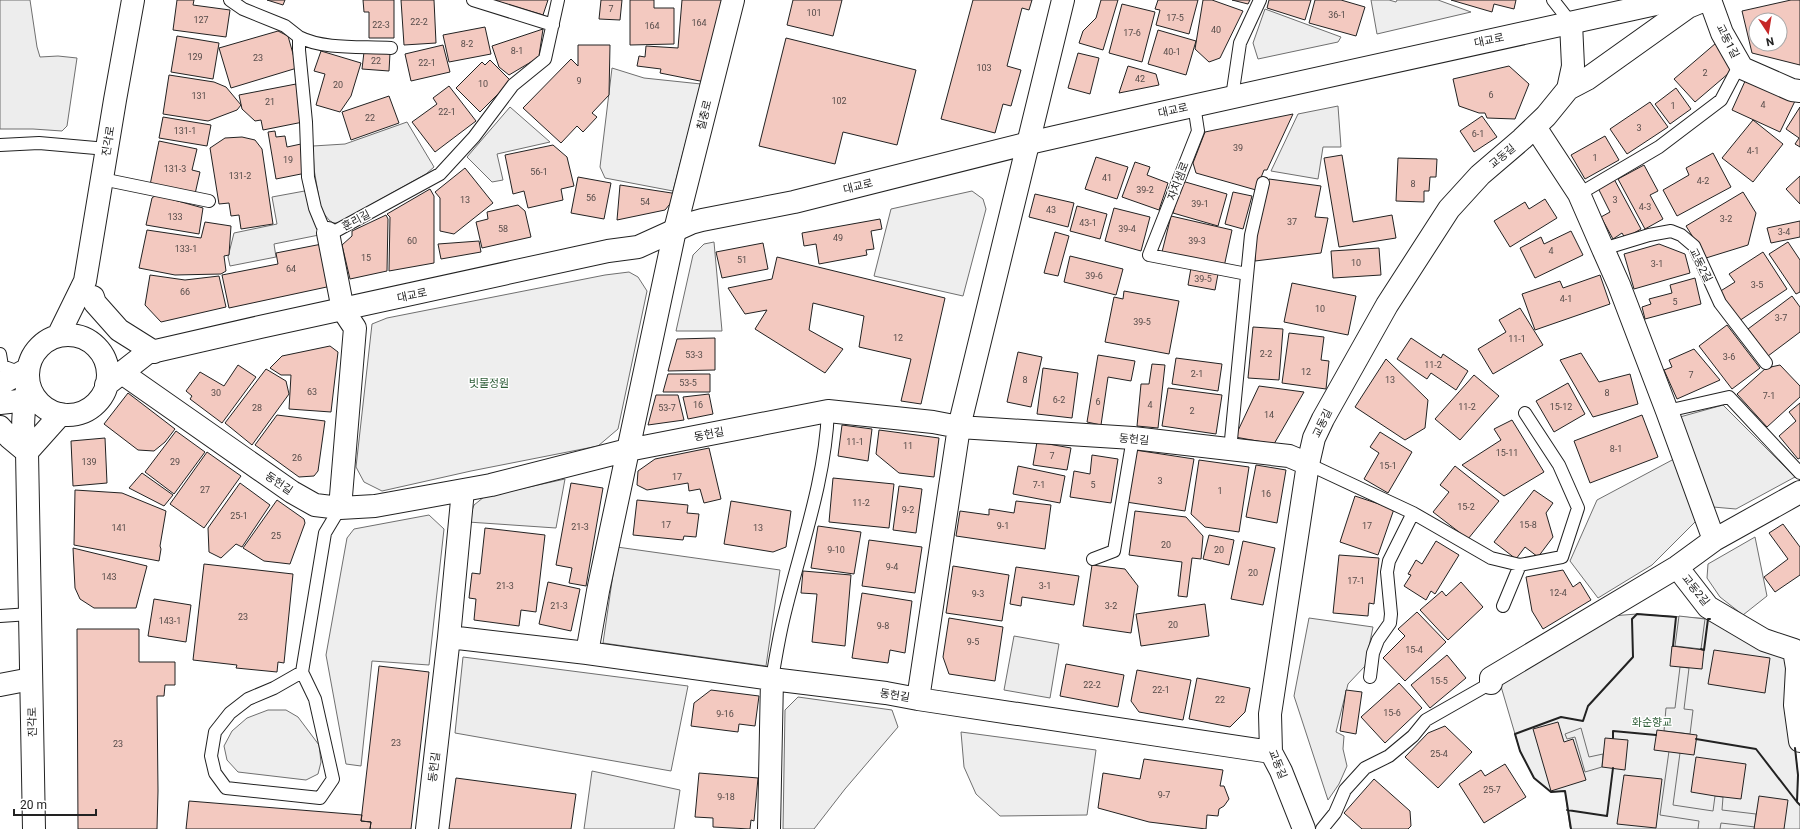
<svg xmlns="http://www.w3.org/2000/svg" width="1800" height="829" font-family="Roboto,'Noto Sans KR',sans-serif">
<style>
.green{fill:#eee;stroke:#6f6f6f}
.parking{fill:#ededed;stroke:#6f6f6f}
.building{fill:#f3c9c0;stroke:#222;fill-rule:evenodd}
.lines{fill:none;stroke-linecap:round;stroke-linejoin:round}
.service-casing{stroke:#222;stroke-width:14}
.minor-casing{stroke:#222;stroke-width:24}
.tertiary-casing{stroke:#222;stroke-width:24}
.service{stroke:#fff;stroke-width:12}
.minor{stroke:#fff;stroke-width:22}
.tertiary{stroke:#fff;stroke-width:22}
.wall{stroke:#222;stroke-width:2}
.labels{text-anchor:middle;stroke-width:3;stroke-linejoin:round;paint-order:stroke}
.number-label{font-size:9px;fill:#564c4a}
.street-label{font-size:11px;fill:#222;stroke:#fff}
.park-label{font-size:11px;fill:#2f5e38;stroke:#fff}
</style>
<rect width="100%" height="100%" fill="#fff"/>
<path class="green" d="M1371,0H1389L1396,2L1397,0H1438L1471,12L1377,34Z
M1265,9L1341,37L1338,42L1258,59L1253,43Z
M612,68L644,78L701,84L673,191L605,178L600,167Z
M972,191L983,199L986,209L963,296L874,276L891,209Z
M714,242L722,331H676L693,255L704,244Z
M629,272L638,277L647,291L618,429L598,446L471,471L382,491L364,482L356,467L372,324L387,318L605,275Z
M429,515L444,529L429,665L372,661L361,766L346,764L326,655L347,538L354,529Z
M1755,537L1767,596L1743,615L1720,597L1707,578L1708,564Z
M1637,614L1712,619L1785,655L1798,775L1797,802L1800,805V829H1571L1570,827L1565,791L1551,792L1534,778L1520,751L1500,683L1611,616Z
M798,697L892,710L898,727L845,789L814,829H783L785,710Z
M268,710H286L298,717L319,745L321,762L318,774L306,780L238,772L227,760L224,746L232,731L247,718Z
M961,732L1096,750L1087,815L1000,816L976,794L964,767Z"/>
<path class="parking" d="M0,0H30L37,47L40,57L58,56L77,58L67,126L62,131L33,129H0Z
M1338,106L1341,147H1323L1318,179L1271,171L1298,114Z
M510,107L550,142L497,154L503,180L492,182L467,157Z
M407,122L434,167L426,174L338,223H333L329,220L321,210L314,169L313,146L345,144Z
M310,190L319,235L274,244L276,257L230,266L228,257L234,233L277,224L272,197Z
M1723,405L1795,477L1736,509L1713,507L1680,417Z
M1674,459L1700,517L1652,565L1598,598L1570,561L1597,500Z
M565,479L556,528L468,522L474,505L484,497Z
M617,547L780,570L766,666L603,643Z
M1679,616L1705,619L1701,649L1675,646Z
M1309,618L1373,627L1365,666L1348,684L1336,732L1344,736L1343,749L1347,766L1339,784L1328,800L1294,696Z
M1014,636L1059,644L1050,698L1004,690Z
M463,657L688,686L671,771L455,733Z
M1680,667L1689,668L1684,709L1693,710L1690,734L1664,731L1666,708H1675Z
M1581,728L1589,757L1603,754L1602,767L1585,772L1575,737L1567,739L1565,734Z
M1669,751L1680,753L1673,805L1713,811L1715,796L1723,797L1722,810L1756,814L1755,827L1721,823L1720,829H1698L1699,821L1660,815Z
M592,771L680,790L674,829H584Z"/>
<path class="building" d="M177,0H194L193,5L230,10L226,37L173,30Z
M267,0H285L283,5Z
M363,0H394V38H369V12H364Z
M401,0H434L436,43L404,45Z
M493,0H548L543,15Z
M601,0H622L620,20L599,19Z
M630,0H654V8H674V44L630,45Z
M682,0H722L705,82L660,73L661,69L637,66L639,56L645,57L646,46L678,48Z
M793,0H842L833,36L787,25Z
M973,0H1032L1029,10L1022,8L1007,66L1021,70L1011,106L1003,104L995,133L941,119Z
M1101,0H1118L1103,50L1079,43L1083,31L1096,18Z
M1158,0H1198L1189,34L1156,25L1160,10L1155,9Z
M1203,0H1212L1243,11L1220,58L1209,62L1195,49Z
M1232,0H1250L1248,4Z
M1269,0H1311L1305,20L1267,8Z
M1315,0H1341L1365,7L1356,36L1309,23Z
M1451,0H1516L1514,9L1494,4L1492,12Z
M1791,0H1800V65L1752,53L1742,11ZM1756,20H1780V44H1756Z
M1122,4L1155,12L1142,62L1109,53Z
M485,27L491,54L449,62L443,35Z
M543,29L539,56L536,59L509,75L499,67L492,46Z
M1158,30L1196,41L1186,75L1148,64Z
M278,31L288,36L297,68L231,88L219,48Z
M177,36L219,43L213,79L171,72Z
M786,38L916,70L897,145L843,132L835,164L759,146Z
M1716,43L1736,67L1695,102L1674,79Z
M443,45L450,72L411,81L405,54Z
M578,45H610L609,95L592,113L597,117L583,132L577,126L561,143L523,108L571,59L578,66Z
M321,51L361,63L351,96L340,112L316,105L325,74L314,71Z
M364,52L390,53L389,71L362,69Z
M1078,53L1099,58L1090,94L1068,88Z
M490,60L511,81L480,112L456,88L482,62L485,65Z
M1128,66L1156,74L1159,85L1119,93Z
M1509,66L1529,84L1515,119L1487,118L1485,113H1479L1459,106L1453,79Z
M169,75L214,82L226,87L241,105L237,110L208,121L163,114Z
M1746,79L1795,101L1780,132L1732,110Z
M296,84L303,122L263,130L261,120L255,121L242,109L239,95Z
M449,86L476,121L435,152L412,122L437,104L433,98Z
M1676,88L1691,109L1670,124L1655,104Z
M389,96L399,123L351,140L342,112Z
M1650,102L1668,127L1627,154L1610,129Z
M1800,107V147L1795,144L1799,138L1786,129Z
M1293,114L1267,170H1264L1256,190L1196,173L1193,163L1205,132Z
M1482,116L1497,137L1474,152L1460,131Z
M163,117L211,125L207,146L159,138Z
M1753,120L1783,144L1753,182L1722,158Z
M275,131L276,137L285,136L287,147L301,144L306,173L276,179L268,132Z
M1605,136L1619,160L1585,179L1571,155Z
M242,137L255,140L262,149L273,224L241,229L239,215L231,216L229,203L219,204L210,148L225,138Z
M159,141L197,149L192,170L200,172L195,194L150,185Z
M553,145L567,157L574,186L561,189L563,200L528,208L524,191L513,194L505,155Z
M1713,153L1731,187L1677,216L1663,190L1689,175L1686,168Z
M1342,155L1353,222L1392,215L1396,238L1339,247L1324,158Z
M1096,157L1128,167L1117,199L1085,189Z
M1398,158L1437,159L1436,177H1430L1429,191H1424V202L1396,201Z
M1135,162L1150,167L1147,175L1168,183L1159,210L1122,197Z
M1644,165L1658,191L1650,195L1663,219L1645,229L1618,179Z
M465,168L493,203L454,234L440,231V198L435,192Z
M1800,176V204L1786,189Z
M578,177L611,183L604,219L571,213Z
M1269,179L1321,186L1315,217L1328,218L1321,253L1255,261L1256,227Z
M1614,179L1641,229L1625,238L1622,233L1613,239L1601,217L1610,212L1598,188Z
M1182,181L1227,194L1218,226L1173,213Z
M620,185L678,194L665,210L617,220Z
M430,189L434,196V263L389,271L390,217L387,214Z
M1233,192L1252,196L1243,229L1225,224Z
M1743,192L1756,213L1748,245L1706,258L1686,226Z
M1035,194L1074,203L1068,227L1029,217Z
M156,195L203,208L199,234L146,225L152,198Z
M1545,199L1557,218L1510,247L1494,221L1525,202L1529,209Z
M518,205L525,211L531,237L482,248L476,222L488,219L487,212Z
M1077,206L1107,214L1100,239L1070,231Z
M1114,208L1150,217L1141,251L1105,241Z
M386,215L388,219L387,271L350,279L342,245L352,236V231Z
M1171,216L1232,230L1224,267L1162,252Z
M880,219L882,229L871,231L874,249L866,250L867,255L819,264L816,244L804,246L802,233Z
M1800,221V237L1771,243L1767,228Z
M205,222L231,226L229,255L224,256L226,271L221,274L175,275L139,268L147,230L201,238Z
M1571,231L1583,255L1535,278L1520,248L1541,237L1544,244Z
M1055,232L1069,236L1058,276L1044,273Z
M479,241L481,252L441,259L438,244Z
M1788,242L1800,260V292L1796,294L1769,254Z
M327,243L336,285L229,308L222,275L278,264L276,253Z
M763,243L768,269L722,278L716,252Z
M1659,244L1685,254L1690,273L1634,289L1624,254Z
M1379,248L1381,275L1333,278L1331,251Z
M1763,252L1787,289L1739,321L1719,292L1735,282L1729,274Z
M1070,256L1123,269L1116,295L1064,282Z
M777,257L945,298L921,404L901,401L911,359L859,347L864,316L813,303L809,330L843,349L825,373L755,329L767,310L745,314L728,288L772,279Z
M1191,268L1218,274L1215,290L1188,285Z
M150,275L185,280L219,276L226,307L161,322L145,305Z
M1600,275L1610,304L1535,330L1522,294L1560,281L1563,288Z
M1695,278L1701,304L1645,319L1642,307L1651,304L1649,299L1672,293L1670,285Z
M1292,283L1356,296L1348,335L1284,322Z
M1124,291L1179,301L1169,354L1105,342L1114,297L1123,299Z
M1792,296L1800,307V332L1768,356L1748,329Z
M1520,308L1543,345L1493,374L1478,349L1506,332L1499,320Z
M1727,325L1760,368L1732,389L1699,346Z
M1253,327L1283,329L1279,380L1248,378Z
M1289,333L1324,337L1321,360L1329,361L1326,389L1282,383Z
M715,338V370L668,371L677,339Z
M1411,338L1441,358L1443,354L1468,371L1456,390L1431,373L1427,379L1397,359Z
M330,346L338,352L331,412L289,409L291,375H281L270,368L282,356Z
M1694,349L1720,380L1677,399L1664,370L1672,367L1669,360Z
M1018,352L1042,357L1031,407L1007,402Z
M1581,353L1599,382L1630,374L1638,404L1593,417L1560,360Z
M1098,355L1135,361L1131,381L1108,377L1101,425L1087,422Z
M1176,358L1222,364L1218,391L1172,384Z
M1386,359L1428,400L1425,428L1405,440L1355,407Z
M1152,364L1165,365L1158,428L1137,426L1141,384H1149Z
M238,365L256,377L222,423L190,399L192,396L186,391L200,372L224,386Z
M1780,365L1800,386V397L1767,427L1737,394L1766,368Z
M1043,368L1078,373L1072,418L1037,414Z
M266,369L286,381L289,394L252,445L225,423Z
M668,374H710V392H663Z
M1474,375L1499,396L1460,440L1435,419Z
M1568,383L1585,414L1554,432L1536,401Z
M1259,386L1304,392L1274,444L1235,437Z
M1168,388L1222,395L1216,434L1162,426Z
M128,393L175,429L165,442L154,451L138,450L104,424Z
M709,394L713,414L688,419L683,397Z
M656,395H678L684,420L648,425Z
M1800,403V458L1798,459L1779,436L1796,421L1789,412Z
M277,415L325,421L318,471L314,476L299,477L255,445Z
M1642,415L1658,457L1590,483L1574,441Z
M1512,420L1544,472L1504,496L1462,465L1501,440L1494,429Z
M842,425L872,429L868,461L838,456Z
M879,430L939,438L934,477L899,473L876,454Z
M176,431L205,452L174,494L145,472Z
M1380,432L1412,452L1388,493L1364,479L1379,453L1370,447Z
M105,438L107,483L73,486L71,441Z
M1037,442L1071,448L1067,470L1033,465Z
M709,448L721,499L704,503L700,489L689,491L688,483L647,490L637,485L638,471L655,459Z
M1135,450L1194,459L1185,511L1126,502Z
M207,452L241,476L204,528L170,504Z
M1092,455L1118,459L1111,503L1070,497L1074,471L1090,474Z
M1199,460L1249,467L1239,532L1205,527L1191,514Z
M1256,465L1286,470L1277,523L1246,517Z
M1018,466L1065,476L1060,503L1013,494Z
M1455,466L1499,501L1468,539L1433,512L1449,492L1440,485Z
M142,473L173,495L164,506L129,488Z
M833,478L894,484L889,528L829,522Z
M240,483L270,505L242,547L236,544L221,558L209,552L208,528Z
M571,483L603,488L586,586L569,583L572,568L556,565Z
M899,486L922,489L916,533L893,530Z
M75,490L122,493L166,511L160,546L161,549L159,561L74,545Z
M1534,490L1553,503L1546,513L1553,537L1538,557L1525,547L1516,559L1494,542Z
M1355,496L1394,509L1378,555L1340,542Z
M277,500L304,519L305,523L290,564L264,561L243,548Z
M637,500L688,505L687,513L699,514L696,537L684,536L683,540L633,535Z
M731,501L791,511L786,547L773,552L724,544Z
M1016,501L1051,505L1045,549L956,536L960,511L989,515V509L1014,513Z
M1135,511L1186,517L1203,536L1201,559L1192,558L1187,597L1178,596L1182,562L1129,555Z
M1783,524L1800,547V575L1775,592L1764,577L1788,559L1769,533Z
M818,526L861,532L854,574L811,568Z
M485,528L545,535L536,612L521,610L519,626L474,620L476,599L469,598L472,573L480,574Z
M1209,535L1234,540L1229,565L1203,559Z
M869,540L922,547L915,593L862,586Z
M1243,541L1275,548L1263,605L1231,599Z
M1436,541L1459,555L1435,594L1431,591L1426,600L1404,586L1411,575L1408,574L1416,560L1422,564Z
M73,548L147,566L136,608H94L80,599L75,588Z
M1339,555L1379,558L1374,604L1369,603L1368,616L1333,613Z
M204,564L293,574L284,663L278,662L277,672L236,668L237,665L193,660Z
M1092,565L1125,569L1138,586L1131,633L1083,626Z
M953,566L1009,575L1002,621L946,613Z
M1016,567L1079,576L1074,605L1022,597L1021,606L1010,604Z
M1563,570L1573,587L1580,582L1591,600L1543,629L1532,611L1526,577Z
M803,571L851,575L845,646L812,642L817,594L801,593Z
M548,582L580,589L571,631L539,624Z
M1461,582L1483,607L1448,640L1420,610L1442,591L1446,596Z
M862,593L912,601L905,653L890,650L888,663L852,658Z
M154,599L191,605L186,642L148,636Z
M1205,604L1209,636L1141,646L1136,614Z
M1417,612L1446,642L1405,681L1383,658L1405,636L1398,629Z
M949,618L1003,627L995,681L949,674L943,657Z
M77,629H139V662H175V685H165L164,696H157L158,791L157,829H78Z
M1672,646L1704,650L1702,669L1670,666Z
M1714,650L1770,658L1765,693L1708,684Z
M1447,655L1466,678L1430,708L1411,685Z
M1066,664L1124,675L1118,707L1060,696Z
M379,666L429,672L411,829H370L371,822L361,821Z
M1137,670L1191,680L1183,720L1139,712L1131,701Z
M1197,678L1250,688L1245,712L1230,727L1189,719Z
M1399,683L1422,708L1385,743L1361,717Z
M711,690L759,696L755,726L739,724L738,732L691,726L694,703Z
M1346,690L1362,692L1356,734L1340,731Z
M1558,722L1564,742L1573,739L1586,780L1551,791L1533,729Z
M1445,726L1472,752L1438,788L1405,757L1428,733Z
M1657,730L1697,735L1694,755L1654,750Z
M1605,738L1628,740L1625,770L1602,767Z
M1696,757L1746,764L1741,799L1715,796L1691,792Z
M1144,759L1223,770L1220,786H1224L1229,799L1224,806L1219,809L1218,816L1207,815L1206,829L1149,822L1098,808L1103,773L1140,779Z
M1505,764L1526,797L1484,823L1459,784L1481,770L1485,776Z
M699,773L758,778L754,821L751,820L750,829L713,827V818L695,817Z
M1624,775L1662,779L1656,828L1617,824Z
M456,778L576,794L571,829H449Z
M1374,779L1410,811L1411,826L1408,829H1362L1344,813Z
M1759,796L1788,800L1784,829H1754Z
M189,801L362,815L361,821L371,822L370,829H186Z"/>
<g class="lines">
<defs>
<path id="service" d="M230,0L243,9L285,26L299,37V50L306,122L308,177L315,208L322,225L328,233H332L440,174L474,137L513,85L545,59L558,0
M473,0L553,25
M1553,0L1571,23
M299,37C324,50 364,46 391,48
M1232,97L1240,43L1260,0
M1194,105L1198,131L1149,255L1247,274
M0,145L39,143L107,149
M102,179L209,201
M1579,194L1659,147L1721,100L1740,64
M1603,249L1649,235L1671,231L1681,235L1694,246L1720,303L1766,363
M0,354L2,366L13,370H23
M1667,411L1729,397L1800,473
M1230,450L1251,235L1263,183
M1308,464L1413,513L1491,558L1520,565L1562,557L1578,508L1559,465L1525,413
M1093,559L1114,551L1133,438
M1503,606L1520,565
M0,616L30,614
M302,672L274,688L248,699L230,713L215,732L211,756L215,773L226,788L320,798L333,779L315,699L302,672L325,533L340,508
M1370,677L1373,653L1378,640L1390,623L1391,614L1387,572L1389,561L1413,513
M772,679C775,661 778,643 782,625C798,554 825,485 828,411
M1322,829L1335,813L1345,790L1365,768L1389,756L1413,736L1426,720L1491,683"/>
<path id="minor" d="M1710,0L1722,33L1742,68L1792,90L1800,91
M1568,89L1587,79L1688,7L1705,0
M1535,127L1579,194L1603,249L1619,285L1667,411L1714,540
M328,233L343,310L355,328L340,508
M122,373L292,492L315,505L340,508L375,506L491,485L628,450L828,411L933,422L959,427L1133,438L1289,456L1308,464
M1677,567L1708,607L1764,640L1794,650L1797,668L1795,705L1800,741
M449,637L587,653L772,679
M587,653L598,591L675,230L733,0
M1491,683V678L1677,567L1714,540L1800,492
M0,685L31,679
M918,699L1271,752
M427,829L449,637L463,490
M769,829L772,679L886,693L918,699L959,427L1063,0
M1304,829L1281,771L1271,752L1270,714L1308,464L1314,438L1323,419L1387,305L1449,209L1480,175L1522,139L1546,116L1568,89L1573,66L1571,23"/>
<path id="tertiary" d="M93,297L95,303L119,330L154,352
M28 375a40 40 0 1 1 80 0a40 40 0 1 1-80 0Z
M58,336L85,281L115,100L133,0
M28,383C24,405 20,431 27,452L34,829
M0,384L28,369
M106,385L147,353L260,327L608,251L638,247L691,223L702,220L794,202L1029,143L1152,115L1674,0
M0,403L36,399
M0,427L9,437L27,452
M27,452L61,414"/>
</defs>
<use href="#service" class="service-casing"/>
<use href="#minor" class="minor-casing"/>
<use href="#tertiary" class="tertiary-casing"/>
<use href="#service" class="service"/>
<use href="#minor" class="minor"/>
<use href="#tertiary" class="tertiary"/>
<path class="wall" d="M1701,649L1704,650L1708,619H1710
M1613,738V731L1656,735
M1696,739L1756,749L1797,802
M1795,748L1798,775L1797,802L1800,805
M1567,810L1607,816L1613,768
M1571,829L1565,791L1551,792L1534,778L1520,751L1515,734L1561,717L1583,721L1588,706L1633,657L1632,619L1637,614L1676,617L1673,646"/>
</g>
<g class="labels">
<g class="number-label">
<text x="611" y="12">7</text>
<text x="814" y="16">101</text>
<text x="1337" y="18">36-1</text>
<text x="1175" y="21">17-5</text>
<text x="201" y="23">127</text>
<text x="419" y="25">22-2</text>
<text x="699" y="26">164</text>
<text x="381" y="28">22-3</text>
<text x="652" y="29">164</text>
<text x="1216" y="33">40</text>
<text x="1132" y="36">17-6</text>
<text x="467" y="47">8-2</text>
<text x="517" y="54">8-1</text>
<text x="1172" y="55">40-1</text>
<text x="195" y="60">129</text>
<text x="258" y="61">23</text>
<text x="376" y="64">22</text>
<text x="427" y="66">22-1</text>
<text x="984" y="71">103</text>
<text x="1705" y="76">2</text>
<text x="1140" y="82">42</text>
<text x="579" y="84">9</text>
<text x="483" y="87">10</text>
<text x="338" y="88">20</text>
<text x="1491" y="98">6</text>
<text x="199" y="99">131</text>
<text x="839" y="104">102</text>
<text x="270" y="105">21</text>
<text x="1763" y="108">4</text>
<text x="1673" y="109">1</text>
<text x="447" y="115">22-1</text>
<text x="370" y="121">22</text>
<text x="1639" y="131">3</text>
<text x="185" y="134">131-1</text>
<text x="1478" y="137">6-1</text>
<text x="1238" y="151">39</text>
<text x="1753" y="154">4-1</text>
<text x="1595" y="161">1</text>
<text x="288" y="163">19</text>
<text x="175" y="172">131-3</text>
<text x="539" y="175">56-1</text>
<text x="240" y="179">131-2</text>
<text x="1107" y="181">41</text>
<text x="1703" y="184">4-2</text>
<text x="1413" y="187">8</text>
<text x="1145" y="193">39-2</text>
<text x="591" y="201">56</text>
<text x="465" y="203">13</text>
<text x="1615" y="203">3</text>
<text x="645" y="205">54</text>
<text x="1200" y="207">39-1</text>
<text x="1645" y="210">4-3</text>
<text x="1051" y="213">43</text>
<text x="175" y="220">133</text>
<text x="1726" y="222">3-2</text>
<text x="1292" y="225">37</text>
<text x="1088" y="226">43-1</text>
<text x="503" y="232">58</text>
<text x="1127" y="232">39-4</text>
<text x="1784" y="235">3-4</text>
<text x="838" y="241">49</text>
<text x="412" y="244">60</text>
<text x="1197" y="244">39-3</text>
<text x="186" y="252">133-1</text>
<text x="1551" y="254">4</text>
<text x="366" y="261">15</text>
<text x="742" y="263">51</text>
<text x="1356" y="266">10</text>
<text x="1657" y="267">3-1</text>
<text x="291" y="272">64</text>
<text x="1094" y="279">39-6</text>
<text x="1203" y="282">39-5</text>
<text x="1757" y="288">3-5</text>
<text x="185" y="295">66</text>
<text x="1566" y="302">4-1</text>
<text x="1675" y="305">5</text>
<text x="1320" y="312">10</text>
<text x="1781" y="321">3-7</text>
<text x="1142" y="325">39-5</text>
<text x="898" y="341">12</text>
<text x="1517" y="342">11-1</text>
<text x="1266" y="357">2-2</text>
<text x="694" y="358">53-3</text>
<text x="1729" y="360">3-6</text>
<text x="1433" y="368">11-2</text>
<text x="1306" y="375">12</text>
<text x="1197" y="377">2-1</text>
<text x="1691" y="378">7</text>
<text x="1025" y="383">8</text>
<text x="1390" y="383">13</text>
<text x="688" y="386">53-5</text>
<text x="312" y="395">63</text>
<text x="216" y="396">30</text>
<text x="1607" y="396">8</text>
<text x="1769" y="399">7-1</text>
<text x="1059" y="403">6-2</text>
<text x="1098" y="405">6</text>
<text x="698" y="408">16</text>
<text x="1150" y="408">4</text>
<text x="1467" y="410">11-2</text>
<text x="1561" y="410">15-12</text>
<text x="257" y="411">28</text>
<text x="667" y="411">53-7</text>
<text x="1192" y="414">2</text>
<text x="1269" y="418">14</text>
<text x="855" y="445">11-1</text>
<text x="908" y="449">11</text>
<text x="1616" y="452">8-1</text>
<text x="1507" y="456">15-11</text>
<text x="1052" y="459">7</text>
<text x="297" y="461">26</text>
<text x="89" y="465">139</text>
<text x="175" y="465">29</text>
<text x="1388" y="469">15-1</text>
<text x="677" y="480">17</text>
<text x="1160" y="484">3</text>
<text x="1039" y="488">7-1</text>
<text x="1093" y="488">5</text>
<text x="205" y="493">27</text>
<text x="1220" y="494">1</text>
<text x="1266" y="497">16</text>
<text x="861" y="506">11-2</text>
<text x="1466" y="510">15-2</text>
<text x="908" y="513">9-2</text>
<text x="239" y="519">25-1</text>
<text x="666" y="528">17</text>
<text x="1528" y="528">15-8</text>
<text x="1003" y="529">9-1</text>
<text x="1367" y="529">17</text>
<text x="580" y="530">21-3</text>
<text x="119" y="531">141</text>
<text x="758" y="531">13</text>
<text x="276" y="539">25</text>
<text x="1166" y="548">20</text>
<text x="836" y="553">9-10</text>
<text x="1219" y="553">20</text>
<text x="892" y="570">9-4</text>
<text x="1253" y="576">20</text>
<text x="109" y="580">143</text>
<text x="1356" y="584">17-1</text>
<text x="505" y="589">21-3</text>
<text x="1045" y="589">3-1</text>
<text x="1558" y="596">12-4</text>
<text x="978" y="597">9-3</text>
<text x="559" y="609">21-3</text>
<text x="1111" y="609">3-2</text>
<text x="243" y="620">23</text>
<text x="170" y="624">143-1</text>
<text x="1173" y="628">20</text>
<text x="883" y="629">9-8</text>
<text x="973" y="645">9-5</text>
<text x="1414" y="653">15-4</text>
<text x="1439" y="684">15-5</text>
<text x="1092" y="688">22-2</text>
<text x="1161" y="693">22-1</text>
<text x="1220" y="703">22</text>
<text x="1392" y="716">15-6</text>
<text x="725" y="717">9-16</text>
<text x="396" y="746">23</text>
<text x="118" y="747">23</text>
<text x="1439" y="757">25-4</text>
<text x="1492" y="793">25-7</text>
<text x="1164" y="798">9-7</text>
<text x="726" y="800">9-18</text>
</g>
<g class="street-label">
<text transform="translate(1489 40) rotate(-12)" y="4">대교로</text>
<text transform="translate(1728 41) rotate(63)" y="4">교동1길</text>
<text transform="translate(1173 110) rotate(-13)" y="4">대교로</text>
<text transform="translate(704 115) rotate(-76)" y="4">칠충로</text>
<text transform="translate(108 141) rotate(-81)" y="4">진각로</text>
<text transform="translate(1502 156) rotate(-40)" y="4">교동길</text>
<text transform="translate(1178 181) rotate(-69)" y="4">자치샘로</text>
<text transform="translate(858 186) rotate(-14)" y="4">대교로</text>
<text transform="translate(356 220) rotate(-28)" y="4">훈리길</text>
<text transform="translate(1701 265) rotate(63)" y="4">교동2길</text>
<text transform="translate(412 295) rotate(-12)" y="4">대교로</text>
<text transform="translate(1322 423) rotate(-64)" y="4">교동길</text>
<text transform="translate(709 434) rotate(-11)" y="4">동헌길</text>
<text transform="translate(1134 439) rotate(5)" y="4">동헌길</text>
<text transform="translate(279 483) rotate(34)" y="4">동헌길</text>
<text transform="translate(1696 590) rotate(51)" y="4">교동2길</text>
<text transform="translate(895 695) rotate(9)" y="4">동헌길</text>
<text transform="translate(32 722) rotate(-91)" y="4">진각로</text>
<text transform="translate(1278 764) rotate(68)" y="4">교동길</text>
<text transform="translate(434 767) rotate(-83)" y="4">동헌길</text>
</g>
<g class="park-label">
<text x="489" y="387">빗물정원</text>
<text x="1652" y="726">화순향교</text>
</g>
</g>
<g transform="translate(1768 32) rotate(168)"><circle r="19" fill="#ffffff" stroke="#a7a7a7"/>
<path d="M0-3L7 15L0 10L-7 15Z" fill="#c62828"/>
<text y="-6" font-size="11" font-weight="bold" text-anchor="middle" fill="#222222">N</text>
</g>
<path d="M14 809v6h82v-6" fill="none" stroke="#222222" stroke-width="2"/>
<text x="20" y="809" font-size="12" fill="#222222" stroke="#ffffff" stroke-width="3" paint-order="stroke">20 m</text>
</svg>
